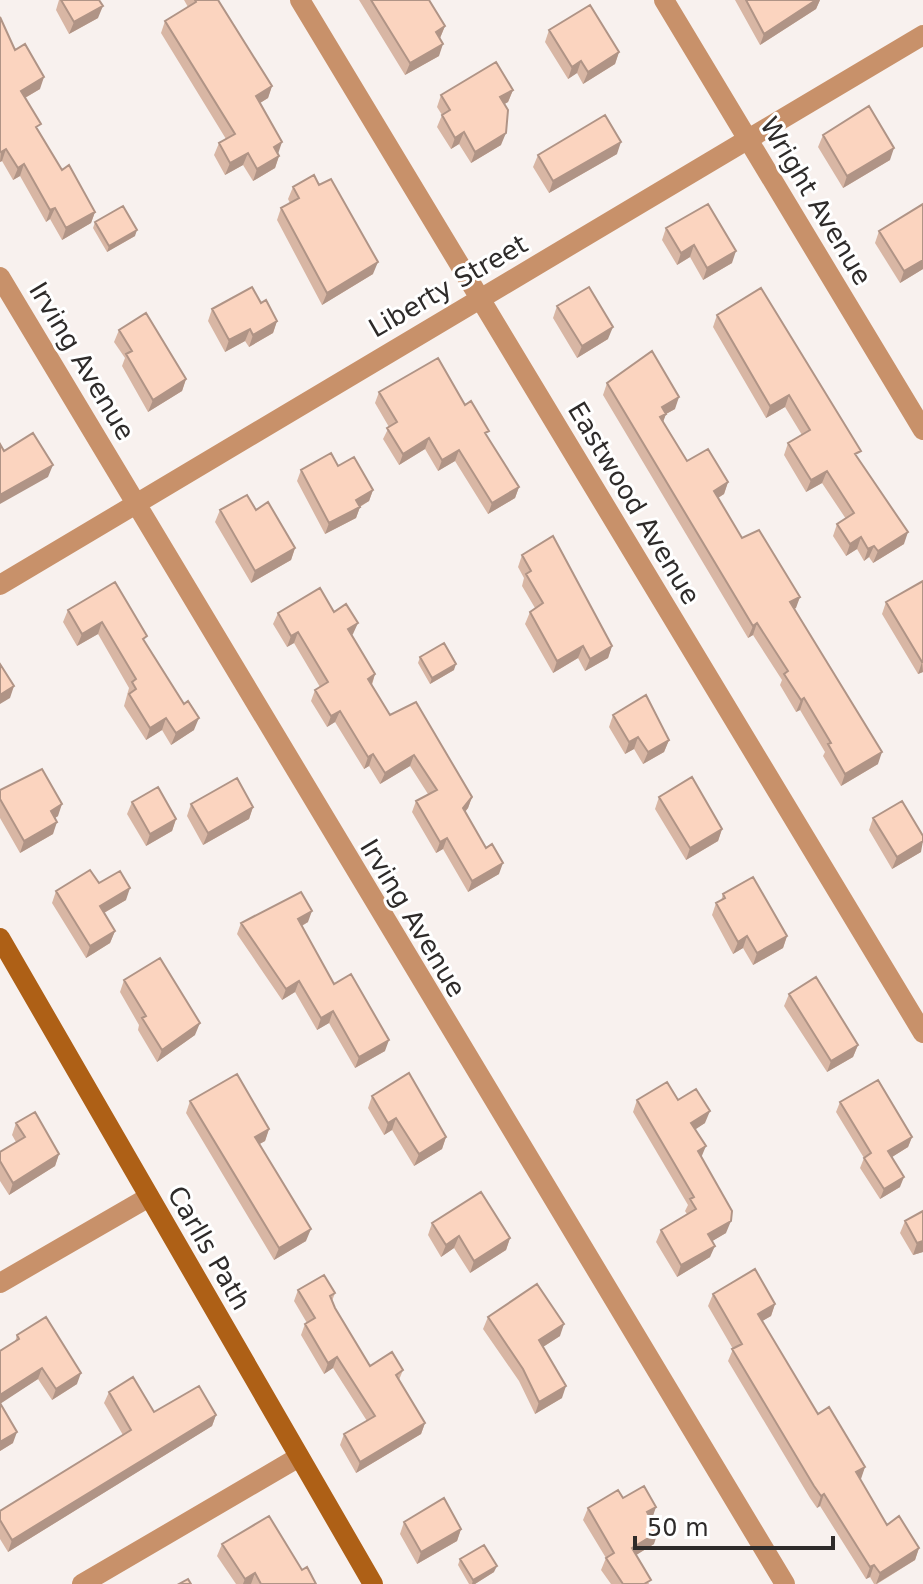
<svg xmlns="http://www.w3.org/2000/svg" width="923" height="1584" font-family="'DejaVu Sans',sans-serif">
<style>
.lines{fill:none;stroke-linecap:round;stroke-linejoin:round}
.street{stroke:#c8916a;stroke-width:20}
.secondary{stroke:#ae6016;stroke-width:20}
.wall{fill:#d8b6a4}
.shaded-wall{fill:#b09486}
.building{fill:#fbd4bf;stroke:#b09486;stroke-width:2}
.labels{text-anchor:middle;stroke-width:6;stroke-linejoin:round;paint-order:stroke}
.street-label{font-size:26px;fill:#2e2b2a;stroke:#fff}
</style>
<rect width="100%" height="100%" fill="#f8f1ee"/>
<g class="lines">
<path class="street" d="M300,0L923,1033
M664,0L923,430
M0,277L785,1584
M0,585L923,35
M0,1283L149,1197
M82,1584L299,1457"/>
<path class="secondary" d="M0,938L373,1584"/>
</g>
<path class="wall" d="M59,0H99L98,18L69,34L56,10Z
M184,0H218L272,86L268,98L260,103L279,156L275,168L253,181L243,165L225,175L214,155L219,143L226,139L161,33L165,21L188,7Z
M359,0H429L445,26L440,38L439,56L405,75Z
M735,0H820L816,9L760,45Z
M0,17L15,50L40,89L25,98L38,131L62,170L95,212L91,223L62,240L50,219L46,222L20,176L13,180L2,161L0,162Z
M549,30L619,52L615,64L583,84L577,73L568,79L545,42Z
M513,90L508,102L504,104L501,145L471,163L459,144L451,149L437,127L442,115L437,107L441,95Z
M823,135L890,160L843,188L818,147Z
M617,154L549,193L533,167L538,155Z
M319,185L373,274L322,305L277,220L281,208L290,203L288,199L293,187Z
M923,204V269L900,283L875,243L879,231Z
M95,222L135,236L107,252L93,228Z
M666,228L732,263L703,280L690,257L677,265L662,240Z
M261,303L277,321L273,333L249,347L245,341L225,352L208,321L212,309Z
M557,306L608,339L577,358L553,318Z
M717,315L858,459L904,544L873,563L869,557L864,561L857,549L846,556L833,536L837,524L846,519L822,483L806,492L784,455L788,443L802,435L785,407L766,418L713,327Z
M119,330L186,379L182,391L148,412L122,366L125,358L114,342Z
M607,383L675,409L666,414L663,421L687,461L728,482L724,494L718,498L742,538L800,597L794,609L878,764L841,786L823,756L825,752L800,710L796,712L780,685L782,680L753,635L748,638L603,395Z
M379,392L465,405L487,436L519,487L515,498L488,514L455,461L438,471L425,449L399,465L383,439L389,427L375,403Z
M338,466L373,490L369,501L360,507L356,518L325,534L297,481L301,470Z
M220,510H256L295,548L291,560L251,583L215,522Z
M522,555L612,646L608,658L585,671L578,658L553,673L525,624L530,612L535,608L522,586L524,578L518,567Z
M923,581V672L918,674L882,614L886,602Z
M115,582L145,642L194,730L171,745L162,730L146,740L124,706L129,688L98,634L77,646L63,622L68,610Z
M334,612L353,634L352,635L375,674L372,685L390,715L472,797L468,808L465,812L499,874L468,892L443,849L436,853L412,812L416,801L428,794L410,766L380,784L369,766L364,769L335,722L327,727L311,701L315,690L320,687L294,643L287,647L273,624L278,613Z
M420,657L454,670L430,684L418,663Z
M613,715L669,740L664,752L643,764L634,749L625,754L609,727Z
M0,790L58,816L55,818L53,834L20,853L0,818Z
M659,797L722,829L718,841L686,860L655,809Z
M132,802L176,819L172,831L146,846L127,814Z
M191,804L253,807L249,819L203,845L187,816Z
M873,818L921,852L892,869L869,830Z
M56,891L126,900L104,913L115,931L110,943L86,958L52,903Z
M723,894L787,936L783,948L753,965L743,948L733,954L712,915L716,903L721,901Z
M308,922L302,926L334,984L385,1051L355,1068L329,1023L317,1030L295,992L282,1000L237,934L241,923Z
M124,980L195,1035L157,1062L138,1030L139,1025L120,992Z
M789,994L858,1045L853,1057L827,1072L784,1006Z
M372,1096L446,1137L442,1149L414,1166L392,1130L384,1135L368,1108Z
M637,1100H678L705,1123L695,1129L702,1158L726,1233L712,1241L710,1257L677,1277L656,1242L661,1230L687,1214L685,1211L688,1205L633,1112Z
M190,1101L269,1129L265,1141L259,1144L306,1241L274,1260L186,1113Z
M840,1102L912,1137L908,1147L892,1157L900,1187L880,1199L860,1168L864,1158L836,1112Z
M16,1123L59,1154L55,1166L9,1195L0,1181V1152L16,1142L12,1135Z
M923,1211V1252L913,1255L900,1233L905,1221Z
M432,1223L510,1238L506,1250L470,1273L454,1248L441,1257L428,1235Z
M298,1290L335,1293L332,1301L335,1308L370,1366L403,1370L399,1380L425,1423L421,1434L356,1473L340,1445L344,1434L367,1421L333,1368L324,1374L301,1335L305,1324L307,1323L294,1301Z
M713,1294L775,1304L771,1316L762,1321L818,1414L865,1467L860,1479L887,1525L919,1548L915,1560L877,1584H874L870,1577L866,1579L820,1506L817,1508L810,1498L728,1361L733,1349L708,1306Z
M488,1317L560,1336L543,1347L562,1398L535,1414L519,1381L483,1329Z
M17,1335L77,1384L52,1400L38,1379L0,1403L13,1443L0,1451V1351L15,1342Z
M109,1392L154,1412L216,1415L212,1426L8,1552L0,1539V1511L123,1435L104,1403Z
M623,1498L652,1519L654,1544L636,1555L649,1584H611L601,1570L606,1558L583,1520L588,1508Z
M404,1522L461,1529L457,1541L417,1564L400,1534Z
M222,1544L302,1570L316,1584H236L217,1556Z
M460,1559L494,1572L475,1584H469L458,1565Z"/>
<path class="shaded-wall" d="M816,0H820L816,9L760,45L764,34Z
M103,6L98,18L69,34L74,22Z
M445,26L440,38L431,44L436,32Z
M443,44L439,56L405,75L410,63Z
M619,52L615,64L583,84L588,72Z
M581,61L577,73L568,79L572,67Z
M44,77L40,89L16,103L21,91Z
M272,86L268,98L252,108L256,96Z
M513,90L508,102L496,109L500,97Z
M464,132L459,144L451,149L455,138Z
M506,133L501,145L471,163L475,152Z
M282,142L278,154L274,147Z
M621,142L617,154L549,193L553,181Z
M894,148L890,160L843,188L847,176Z
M6,149L2,161L0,162L1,152Z
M248,153L243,165L225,175L230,163Z
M279,156L275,168L253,181L257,169Z
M24,164L20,176L13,180L18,168Z
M55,208L50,219L46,222L50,210Z
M95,212L91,223L62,240L66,228Z
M137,230L135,236L107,252L109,246Z
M694,245L690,257L677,265L681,253Z
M736,251L732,263L703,280L707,268Z
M923,260V269L900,283L904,271Z
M378,262L373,274L322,305L327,293Z
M277,321L273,333L249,347L253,335Z
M613,327L608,339L577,358L582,346Z
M250,329L245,341L225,352L229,340Z
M186,379L182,391L148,412L153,400Z
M789,395L785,407L766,418L770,406Z
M679,397L675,409L666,414L662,425L656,429L662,407Z
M429,438L425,449L399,465L403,454Z
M459,450L455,461L438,471L442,460Z
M53,465L48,477L0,504V495Z
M827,471L822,483L806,492L811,480Z
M728,482L724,494L710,503L714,491Z
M519,487L515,498L488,514L492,503Z
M373,490L369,501L352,511L356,500Z
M360,507L356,518L325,534L329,523Z
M908,532L904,544L873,563L878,551Z
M861,537L857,549L846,556L850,544Z
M874,546L869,557L864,561L868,549Z
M295,548L291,560L251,583L255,571Z
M800,597L796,608L786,614L790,602Z
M102,622L98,634L77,646L82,634Z
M358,623L353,634L344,640L348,629Z
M757,623L753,635L748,638L753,626Z
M298,632L294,643L287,647L291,636Z
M583,646L578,658L553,673L557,661Z
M612,646L608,658L585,671L590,659Z
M922,662L923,672L918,674Z
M456,664L454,670L430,684L432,678Z
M375,674L371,686L368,679Z
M14,686L10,698L0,704V695Z
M804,698L800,710L796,712L801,700Z
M340,711L335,722L327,727L331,716Z
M166,718L162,730L146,740L150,728Z
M199,718L194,730L171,745L176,733Z
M638,737L634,749L625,754L629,742Z
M669,740L664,752L643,764L648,752Z
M882,752L878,764L841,786L845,774Z
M373,754L369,766L364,769L368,757Z
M414,755L410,766L380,784L385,773Z
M472,797L468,808L459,819L463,808Z
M62,804L58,816L47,823L51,811Z
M253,807L249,819L203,845L208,833Z
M176,819L172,831L146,846L150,834Z
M57,822L53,834L20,853L24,841Z
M722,829L718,841L686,860L690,848Z
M447,838L443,849L436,853L440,842Z
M923,841L921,852L892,869L897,857Z
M503,863L499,874L468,892L472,881Z
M130,888L126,900L95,918L100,906Z
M312,911L308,922L294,930L298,919Z
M115,931L110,943L86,958L90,946Z
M747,936L743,948L733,954L738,942Z
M787,936L783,948L753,965L757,953Z
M299,981L295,992L282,1000L286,989Z
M333,1011L329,1023L317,1030L321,1018Z
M200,1023L195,1035L157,1062L162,1050Z
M389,1040L385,1051L355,1068L359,1057Z
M858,1045L853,1057L827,1072L831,1061Z
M710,1111L705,1123L687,1135L691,1123Z
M396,1118L392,1130L384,1135L388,1123Z
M269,1129L265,1141L251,1149L255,1137Z
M446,1137L442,1149L414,1166L419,1154Z
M912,1137L908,1147L884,1162L888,1151Z
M706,1146L701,1158L698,1151Z
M59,1154L55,1166L9,1195L13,1183Z
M904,1177L900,1187L880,1199L884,1189Z
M731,1221L726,1233L704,1246L708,1234Z
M311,1229L306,1241L274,1260L279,1248Z
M459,1236L454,1248L441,1257L446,1245Z
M510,1238L506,1250L470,1273L474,1261Z
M923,1241V1252L913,1255L917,1243Z
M715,1246L710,1257L677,1277L681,1265Z
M775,1304L771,1316L754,1326L758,1314Z
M564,1324L560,1336L535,1352L539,1340Z
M337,1357L333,1368L324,1374L328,1363Z
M42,1368L38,1379L0,1404V1395Z
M81,1373L77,1384L52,1400L56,1389Z
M566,1386L562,1398L535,1414L539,1402Z
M216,1415L212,1426L8,1552L12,1540Z
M425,1423L421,1434L356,1473L360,1462Z
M17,1432L13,1443L0,1451V1442Z
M865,1467L861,1479L852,1484L856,1472Z
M824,1494L820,1506L817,1508L821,1496Z
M656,1507L652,1519L642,1524L647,1512Z
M461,1529L457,1541L417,1564L421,1552Z
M658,1532L654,1544L628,1560L632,1548Z
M919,1548L915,1560L876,1584L880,1573Z
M874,1565L870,1577L866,1579L870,1567Z
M497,1566L494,1572L475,1584H472L473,1580Z
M255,1573L251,1584H243L245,1579Z"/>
<path class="building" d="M61,0H99L103,6L74,22Z
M195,0H218L272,86L256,96L282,142L274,147L279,156L257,169L248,153L230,163L219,143L235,134L165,21L196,2Z
M371,0H429L445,26L436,32L443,44L410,63Z
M746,0H816L764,34Z
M590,5L619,52L588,72L581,61L572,67L549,30Z
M0,17L15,50L25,44L44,77L21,91L41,124L36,127L62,170L69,165L95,212L66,228L55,208L50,210L24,164L18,168L6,149L1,152L0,151Z
M496,62L513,90L500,97L508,110L506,133L475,152L464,132L455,138L442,115L450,110L441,95Z
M869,106L894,148L847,176L823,135Z
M605,115L621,142L553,181L538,155Z
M314,175L319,185L331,179L378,262L327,293L281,208L299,198L293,187Z
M708,204L736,251L707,268L694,245L681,253L666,228Z
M923,204V260L904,271L879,231Z
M123,206L137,230L109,246L95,222Z
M252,287L261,303L266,300L277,321L253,335L250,329L229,340L212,309Z
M589,287L613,327L582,346L557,306Z
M761,288L861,451L855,454L908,532L878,551L874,546L868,549L861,537L850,544L837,524L854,513L827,471L811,480L788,443L810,430L789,395L770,406L717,315Z
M146,313L186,379L153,400L126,354L132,351L119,330Z
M652,351L679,397L662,407L666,414L660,417L687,461L708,449L728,482L714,491L742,538L759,530L800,597L790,602L882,752L845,774L828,744L831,743L804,698L801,700L784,674L788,671L757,623L753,626L607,383Z
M438,358L465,405L471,401L489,431L485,433L519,487L492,503L459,450L442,460L429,438L403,454L387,428L397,422L379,392Z
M33,433L53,465L0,495V444L4,451Z
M331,453L338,466L354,457L373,490L356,500L360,507L329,523L301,470Z
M247,495L256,510L268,502L295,548L255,571L220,510Z
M553,536L612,646L590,659L583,646L557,661L530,612L543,603L526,574L531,571L522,555Z
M923,581V662H922L886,602Z
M115,582L147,636L143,639L184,704L188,701L199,718L176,733L166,718L150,728L129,694L136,689L132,682L136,679L102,622L82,634L68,610Z
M320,588L334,612L346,604L358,623L348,629L375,674L368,679L390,715L416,702L472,797L463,808L486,848L492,844L503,863L472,881L447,838L440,842L416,801L437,790L414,755L385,773L373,754L368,757L340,711L331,716L315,690L328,682L298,632L291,636L278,613Z
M444,643L456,664L432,678L420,657Z
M0,664L14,686L0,695Z
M646,695L669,740L648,752L638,737L629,742L613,715Z
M42,769L62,804L51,811L57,822L24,841L0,799V790Z
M692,777L722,829L690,848L659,797Z
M237,778L253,807L208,833L191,804Z
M158,787L176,819L150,834L132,802Z
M902,801L923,836V841L897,857L873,818Z
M90,870L99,883L120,871L130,888L100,906L115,931L90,946L56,891Z
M753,877L787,936L757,953L747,936L738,942L716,903L725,898L723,894Z
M301,892L312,911L298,919L334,984L351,974L389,1040L359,1057L333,1011L321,1018L299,981L286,989L241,923Z
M160,958L200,1023L162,1050L142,1018L146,1016L124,980Z
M816,977L858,1045L831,1061L789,994Z
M409,1073L446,1137L419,1154L396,1118L388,1123L372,1096Z
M237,1074L269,1129L255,1137L311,1229L279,1248L190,1101Z
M878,1080L912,1137L888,1151L904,1177L884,1189L864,1158L871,1153L840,1102Z
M667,1082L678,1100L696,1089L710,1111L691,1123L706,1146L698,1151L732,1211L731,1221L708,1234L715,1246L681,1265L661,1230L696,1209L690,1199L694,1197L637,1100Z
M35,1112L59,1154L13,1183L0,1161V1152L25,1137L16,1123Z
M481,1192L510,1238L474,1261L459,1236L446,1245L432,1223Z
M923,1211V1241L917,1243L905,1221Z
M755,1269L775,1304L758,1314L818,1414L829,1407L865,1467L856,1472L887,1525L899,1516L919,1548L880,1573L874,1565L870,1567L824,1494L821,1496L814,1486L732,1349L742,1344L713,1294Z
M324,1275L335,1293L330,1296L335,1308L370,1366L392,1352L403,1370L396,1375L425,1423L360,1462L344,1434L375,1416L337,1357L328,1363L305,1324L315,1318L298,1290Z
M537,1284L564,1324L539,1340L566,1386L539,1402L523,1369L488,1317Z
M46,1317L81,1373L56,1389L42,1368L0,1395V1351L19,1339L17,1335Z
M133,1377L154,1412L199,1386L216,1415L12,1540L0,1520V1511L131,1430L109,1392Z
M0,1403L17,1432L0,1442Z
M644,1486L656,1507L647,1512L658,1532L632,1548L651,1580L644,1584H623L606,1558L614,1553L588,1508L618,1490L623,1498Z
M444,1498L461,1529L421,1552L404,1522Z
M269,1516L302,1570L307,1567L316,1584H261L255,1573L245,1579L222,1544Z
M484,1545L497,1566L473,1580L460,1559Z
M188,1579L191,1584H179Z"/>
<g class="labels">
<g class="street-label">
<text transform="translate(816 201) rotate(59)" y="9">Wright Avenue</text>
<text transform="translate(448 286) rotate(-30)" y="9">Liberty Street</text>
<text transform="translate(82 361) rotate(59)" y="9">Irving Avenue</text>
<text transform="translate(634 503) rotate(59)" y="9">Eastwood Avenue</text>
<text transform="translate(413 918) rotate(59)" y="9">Irving Avenue</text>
<text transform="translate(209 1248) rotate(60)" y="9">Carlls Path</text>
</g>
</g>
<path d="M635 1536v12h198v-12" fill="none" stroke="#2e2b2a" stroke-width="4"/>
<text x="647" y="1536" font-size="24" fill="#2e2b2a" stroke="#ffffff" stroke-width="6" paint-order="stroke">50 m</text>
</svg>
